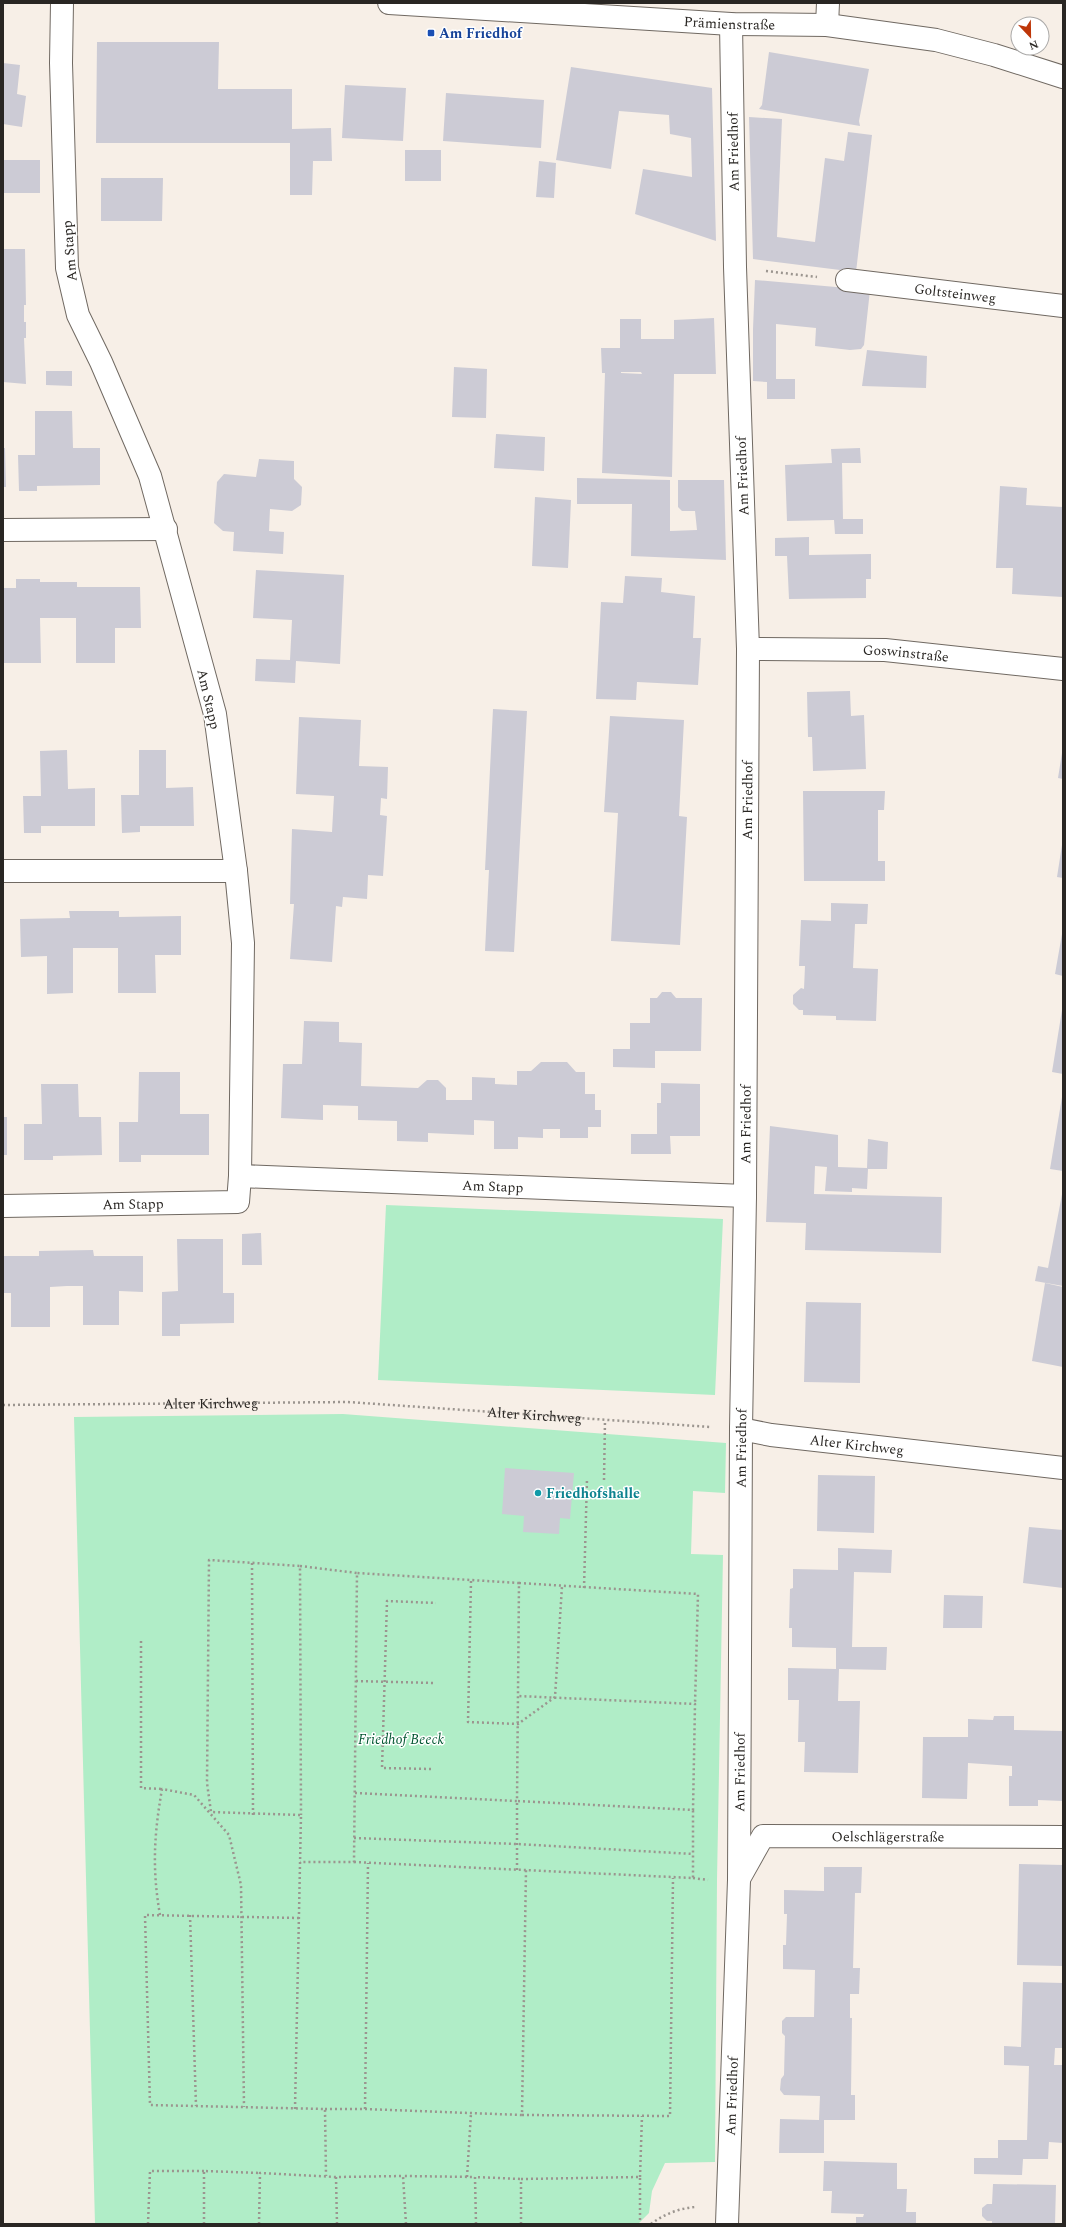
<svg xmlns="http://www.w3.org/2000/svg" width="1066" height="2227" font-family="Spectral,serif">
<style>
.green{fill:#b0edc7}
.building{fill:#cccbd5;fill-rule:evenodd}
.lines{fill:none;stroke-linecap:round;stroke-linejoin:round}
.minor-casing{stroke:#706962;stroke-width:24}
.path{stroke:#9b958f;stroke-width:2.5;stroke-dasharray:2 3;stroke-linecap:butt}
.minor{stroke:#fff;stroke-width:22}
.transit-dot{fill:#1a4fb4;stroke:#fff;stroke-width:1.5}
.culture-dot{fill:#0f9aa8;stroke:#fff;stroke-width:1.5}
.labels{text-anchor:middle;stroke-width:3;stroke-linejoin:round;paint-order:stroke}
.street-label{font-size:14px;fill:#292623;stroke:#fff}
.transit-label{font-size:14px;font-weight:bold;fill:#164399;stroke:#fff;text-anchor:start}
.culture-label{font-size:14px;font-weight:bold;fill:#0d838f;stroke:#fff;text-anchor:start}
.park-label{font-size:14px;font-style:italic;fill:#035732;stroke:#fff}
</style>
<rect width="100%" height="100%" fill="#f7efe7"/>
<path class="green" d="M386,1205L723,1219L715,1395L378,1380Z
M343,1414L726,1443L725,1493L693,1491L691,1554L723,1555L717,1880L715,2162L665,2163L652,2191L649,2213L638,2224H95L74,1417Z"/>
<path class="building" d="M97,42H219L218,89H292V129L331,128L332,161H313L312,195H290V143H96Z
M769,52L869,69L859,121L860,126L759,109L762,105Z
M3,63L20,65L17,94L26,96L22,127L3,124Z
M571,67L712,88L716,241L635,214L643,169L692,177L691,138L670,134L669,115L619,111L611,169L556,160Z
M345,85L406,88L403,141L342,138Z
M446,93L544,100L541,148L443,141Z
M749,117L782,119L777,237L815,242L825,158L844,161L848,132L872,135L856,272L753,259Z
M405,150H441V181H405Z
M3,160H40V193H3Z
M539,161L556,163L554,198L536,197Z
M101,178H163L162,221H101Z
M3,249H25L26,305H24V322H26V338H24L26,384L3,382Z
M755,280L870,290L864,345L861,349L850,350L815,346L816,328L776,324V379H795V399H767V382L753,381V329Z
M714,318L716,374H674L672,477L602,473L605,373H602L601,348H620V319H641V339H674V320ZM621,372H641L642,374L621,373Z
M867,350L927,356L926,388L862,386Z
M454,367L487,369L486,418L452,417Z
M46,371H72V386L46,385Z
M35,411H72L73,448H100V485L37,486V491H19L18,455H35Z
M496,434L545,437L544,471L494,468Z
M3,448H5L6,487H3Z
M860,448L861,463H842L843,519H863V534H835L834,520L787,521L785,465L832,463L831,449Z
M259,459L294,461V479L302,487L301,505L292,511L270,509L269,531L284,532L283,554L233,551L234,532L223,531L214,523L217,482L224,474L256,477Z
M577,478L670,480V531L697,530L695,511H682L678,507V480H724L726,560L631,556L632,504H577Z
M1000,486L1027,488L1026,505L1063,507V597L1012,594L1013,568H996Z
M535,497L571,500L568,568L532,566Z
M809,537V555L871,554V579H866V598L789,599L787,556H775V538Z
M256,570L344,575L340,664L296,661L295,683L255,681L256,659L290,660L292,620L253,618Z
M625,576L662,578L661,592L695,596L693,638H701L698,685L637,682L636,700L596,699L601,602L623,603Z
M16,579H40V582H77V587H140L141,628H115V663H76V618H40L41,663H3V588H16Z
M850,691L851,716L864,715L866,769L813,771L812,737H808L807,692Z
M493,709L527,711L514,952L485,951L489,870H485Z
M610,716L684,720L679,816L687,817L680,945L611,941L618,813L604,812Z
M299,717L361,720L359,766L388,767L387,799L381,798L380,815L387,816L383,876L368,875L367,899L343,897L342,907L336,906L332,962L290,959L294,904H290L292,829L332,832L334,796L296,794Z
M67,750L68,789L95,788V826H41V833H24L23,796H41L40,751Z
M139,750H166V788L193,787L194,826H140V832L122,833L121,795H139Z
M1062,753H1063V779L1058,778Z
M803,791H885L884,810H878V861H885V881H804Z
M1062,845H1063V878L1057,877Z
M831,903L868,904L867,924H855L853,968L878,969L876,1021L836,1020V1016L803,1015V1010H799L793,1004V995L801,988L804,989L805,966H799L801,920L831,921Z
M69,911H119V917L181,916V955H155L156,993H118V948H73V993L47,994V956L21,957L20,919L70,918Z
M1062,934H1063V976L1055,974Z
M662,992H671L676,998H702L701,1051H655V1068L613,1067V1049H630V1023H650V998H657Z
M1062,1010H1063V1074L1052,1072Z
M304,1021L339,1022V1042L362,1043L361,1086L418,1088L427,1080H438L446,1088V1100H472V1077L495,1078V1084L517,1085V1071H531L541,1062H567L576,1072H585V1094H595V1110H601V1127H588V1138H560V1129H543V1138L518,1137V1149H494V1121L474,1120V1135L428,1133V1142L397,1141V1121L358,1120V1106L323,1105V1120L281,1118L283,1064H302Z
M139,1072H180V1114H209V1155H141V1162H119V1122H138Z
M661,1083L700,1084V1136H670L671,1154H631V1134H657V1103H661Z
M41,1084H78L79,1117H101L102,1155L53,1156V1160H24V1124H42Z
M1062,1097H1063V1171L1050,1169Z
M3,1117H7V1155H3Z
M770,1126L838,1135V1167L867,1168L868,1139L888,1142L887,1169H868L867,1189L852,1188V1192L825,1191L827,1167L815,1166L814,1194L942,1197L941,1253L805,1250L806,1223L766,1222Z
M1063,1189V1286L1035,1281L1038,1266L1048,1268Z
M261,1233L262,1265H242V1234Z
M177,1239H223V1293H234V1323L180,1324V1336H162V1292L178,1291Z
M93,1250L94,1256H143V1292L119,1291V1325H83V1286H67L50,1287V1327H11V1293H3V1256H39V1251Z
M1045,1283L1063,1287V1367L1032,1361Z
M806,1302L861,1303L860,1383L804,1382Z
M505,1468L574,1473L570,1519L560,1518L559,1534L523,1532L524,1516L502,1514Z
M818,1475L875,1476L874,1533L817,1531Z
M1029,1527L1063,1530V1588L1023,1583Z
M838,1548L892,1550L891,1573L854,1572L852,1647H887L886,1670L839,1669L838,1701H860L858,1773L804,1772L805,1742H798L799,1700H788V1668L836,1669V1648L792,1647V1628H789L790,1589L793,1588V1569L838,1570Z
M944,1595L983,1596L982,1628H943Z
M994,1716H1014V1730L1063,1731V1801L1038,1800V1806H1009V1776H1012V1766L968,1763L967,1799L922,1798L923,1737H968V1719L993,1720Z
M1019,1864L1063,1865V1966L1017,1965Z
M824,1867H862L861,1893H855L853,1968H860L859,1994H850V2018H852L851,2095H855V2120H824V2153H779L780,2119L819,2120L820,2096L784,2095L780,2090L781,2079L784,2075L785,2036L782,2033V2021L786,2017H814L815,1970L783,1969V1945H786L787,1914H784V1890L824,1891Z
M1023,1982L1063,1983V2048H1055L1054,2065H1063V2143L1049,2142L1048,2159H1023L1022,2175L974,2174V2158H998V2140H1027L1029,2066L1004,2065V2046L1021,2047Z
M824,2161L897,2163V2189H907L906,2212H916V2224H856V2217H863L864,2214L831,2213L832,2191H823Z
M993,2184L1056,2185L1055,2224H992V2221H987L982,2216V2208L987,2204H992Z"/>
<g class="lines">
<defs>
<g id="minor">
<path id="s2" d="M389,3L731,24L827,25L936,40L994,55L1063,77"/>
<path d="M827,25L828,3"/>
<path id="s3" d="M847,280L1063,306"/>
<path d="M3,530L166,529"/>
<path id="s4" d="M748,649L885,650L1063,669"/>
<path d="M3,871H236"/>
<path id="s5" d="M240,1176L745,1196"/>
<path id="s6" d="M3,1206L238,1202L240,1176L243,943L236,871L215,714L150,476L101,362L78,315L67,268L61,63L62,3"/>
<path id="s7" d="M741,1429L771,1435L1063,1468"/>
<path id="s8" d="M740,1877L763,1836L1063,1837"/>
<path id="s9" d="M727,2224L739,1880L741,1429L745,1196L748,649L735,267L731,24"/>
</g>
</defs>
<use href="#minor" class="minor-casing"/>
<g class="path">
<path d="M766,271L817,277"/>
<path id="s1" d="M3,1405L348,1402L710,1427"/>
<path d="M604,1480L605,1420"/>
<path d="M252,1563L253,1815"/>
<path d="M300,1566L357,1573L354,1862H300"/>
<path d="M471,1581L468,1722L518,1724L555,1697L562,1586"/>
<path d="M519,1583L698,1594L695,1704"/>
<path d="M584,1588L587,1479"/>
<path d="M141,1641V1788L162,1789"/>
<path d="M356,1681L434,1683"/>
<path d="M431,1769L382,1768L387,1601L436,1603"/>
<path d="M355,1793L517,1801L519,1583L357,1573"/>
<path d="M354,1838L517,1844L693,1854"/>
<path d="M354,1862L693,1878V1810"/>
<path d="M517,1870V1801L693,1810L695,1704L518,1696"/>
<path d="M693,1878L708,1880"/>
<path d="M160,1915C152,1869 154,1835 162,1789L194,1795L229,1835L241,1885L244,2107"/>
<path d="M190,1915L196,2106"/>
<path d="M299,1918L145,1915L150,2105L325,2109L326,2176"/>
<path d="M295,2109L301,1815L211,1812L207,1783L209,1560L300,1566L301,1815"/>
<path d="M325,2109H365L368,1863"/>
<path d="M365,2109L522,2115L526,1870"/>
<path d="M522,2115L670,2116L673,1878"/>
<path d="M467,2177L471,2113"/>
<path d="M640,2177L642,2116"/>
<path d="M148,2224L150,2171H204"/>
<path d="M204,2224V2171L260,2173"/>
<path d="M259,2224L260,2173L336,2177"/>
<path d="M337,2224L336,2177L403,2176"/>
<path d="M406,2224L403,2176L475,2177"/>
<path d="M476,2224L475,2177L521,2179"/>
<path d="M521,2224V2179L640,2177V2224"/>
<path d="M651,2224C664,2214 680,2208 696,2207"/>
</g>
<use href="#minor" class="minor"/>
</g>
<rect class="transit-dot" x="427" y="29" width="8" height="8" rx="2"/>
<circle class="culture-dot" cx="538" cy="1493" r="4"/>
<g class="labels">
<g class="street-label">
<text dy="5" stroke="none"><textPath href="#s2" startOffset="341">Prämienstraße</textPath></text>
<text transform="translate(733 152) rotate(-91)" y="5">Am Friedhof</text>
<text transform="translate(69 251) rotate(-95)" y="5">Am Stapp</text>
<text dy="5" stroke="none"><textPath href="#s3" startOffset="109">Goltsteinweg</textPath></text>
<text transform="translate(742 476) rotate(-92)" y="5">Am Friedhof</text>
<text dy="5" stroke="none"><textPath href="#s4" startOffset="158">Goswinstraße</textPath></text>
<text transform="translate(209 699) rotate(77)" y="5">Am Stapp</text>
<text dy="5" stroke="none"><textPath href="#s9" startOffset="1424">Am Friedhof</textPath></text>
<text dy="5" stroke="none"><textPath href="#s9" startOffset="1100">Am Friedhof</textPath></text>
<text dy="5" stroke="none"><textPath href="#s5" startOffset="253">Am Stapp</textPath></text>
<text dy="5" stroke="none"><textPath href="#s6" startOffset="130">Am Stapp</textPath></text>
<text dy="5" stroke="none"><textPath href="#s1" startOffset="208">Alter Kirchweg</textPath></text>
<text dy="5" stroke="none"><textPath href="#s1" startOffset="532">Alter Kirchweg</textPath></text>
<text dy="5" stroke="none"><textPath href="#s7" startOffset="117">Alter Kirchweg</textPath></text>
<text dy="5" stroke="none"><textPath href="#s9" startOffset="776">Am Friedhof</textPath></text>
<text dy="5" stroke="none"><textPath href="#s9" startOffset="452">Am Friedhof</textPath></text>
<text dy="5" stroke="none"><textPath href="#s8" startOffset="172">Oelschlägerstraße</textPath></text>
<text dy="5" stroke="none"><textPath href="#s9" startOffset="128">Am Friedhof</textPath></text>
</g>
<g class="transit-label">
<text x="439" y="38">Am Friedhof</text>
</g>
<g class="culture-label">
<text x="546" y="1498">Friedhofshalle</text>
</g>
<g class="park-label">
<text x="401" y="1744">Friedhof Beeck</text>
</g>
</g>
<rect width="1066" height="2227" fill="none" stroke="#292623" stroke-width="8"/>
<g transform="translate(1030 36) rotate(158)"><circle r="19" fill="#ffffff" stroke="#a9a8a7"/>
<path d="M0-3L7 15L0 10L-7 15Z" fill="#be3608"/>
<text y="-6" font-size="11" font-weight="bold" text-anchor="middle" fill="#292623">N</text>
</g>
</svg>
